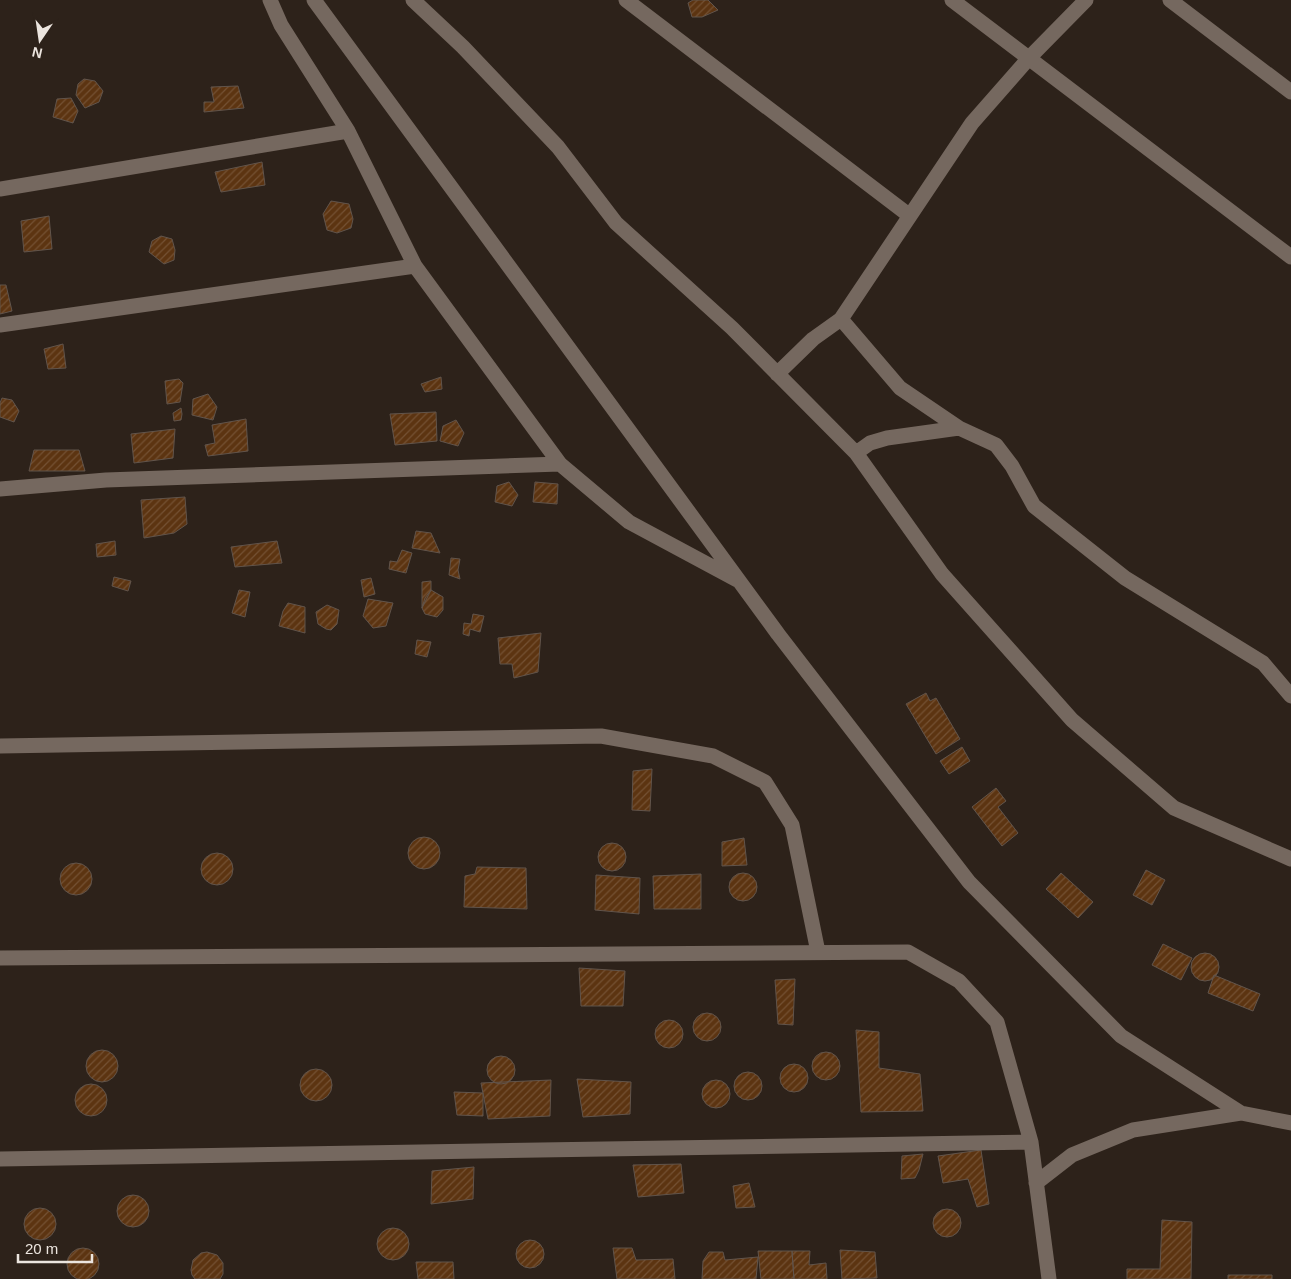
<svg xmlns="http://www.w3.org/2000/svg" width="1291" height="1279" font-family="Arial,sans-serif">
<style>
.building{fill:url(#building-hatch);stroke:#61544b}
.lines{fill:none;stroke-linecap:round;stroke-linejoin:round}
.minor{stroke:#75685f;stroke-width:15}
</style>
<defs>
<pattern id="building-hatch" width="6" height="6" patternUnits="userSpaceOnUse" patternTransform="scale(1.25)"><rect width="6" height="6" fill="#5c3411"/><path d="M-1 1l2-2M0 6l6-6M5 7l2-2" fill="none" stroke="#745133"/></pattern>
</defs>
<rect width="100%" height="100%" fill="#2d221a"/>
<path class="building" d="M693,0H708L718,10L702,17H692L688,3Z
M84,79L95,81L103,91L99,102L85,108L76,95L78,84Z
M238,86L244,108L204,112V102H214L211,87Z
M71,98L78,111L73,123L53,117L57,99Z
M262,162L265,185L221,192L215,172Z
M331,201L349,204L353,219L351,228L337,233L327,230L323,214Z
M49,216L52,249L24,252L21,221Z
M161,236L172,239L175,250L174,260L164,264L149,252L152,241Z
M0,285H6L12,311L0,314Z
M63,344L66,368L48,369L44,349Z
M441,377L442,389L425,392L421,384Z
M179,379L183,383L180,402L167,404L165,381Z
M208,394L217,407L213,420L192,415L193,399Z
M2,398L12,400L19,411L14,422L0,417V403Z
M181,408L182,414L181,420L174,421L173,413Z
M436,412L437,441L395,445L390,414Z
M246,419L248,451L208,456L205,445L215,443L212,425Z
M456,420L464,433L458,446L440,441L443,426Z
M175,429L173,458L134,463L131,434Z
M34,450H79L85,471H29Z
M509,482L518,495L512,506L495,502L497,486Z
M535,482L558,484L557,504L533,502Z
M185,497L187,524L174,533L144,538L141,500Z
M416,531L431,533L440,553L412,548Z
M115,541L116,555L97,557L96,544Z
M277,541L282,563L235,567L231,547Z
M402,550L412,553L406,573L389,569L390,561L397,562Z
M451,558L460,559L458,570L460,579L449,575Z
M114,577L131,581L128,591L112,586Z
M371,578L375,594L364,597L361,580Z
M431,581V590L422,608V582Z
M239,590L250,592L245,617L232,613Z
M431,590L443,597V610L437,617L425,614L422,608L425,598Z
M368,599L393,603L386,626L373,628L363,616Z
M288,603L305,607V633L279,626L283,611Z
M327,605L339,610L337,624L331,630L326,629L318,624L316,612Z
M473,614L484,616L480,632L470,629L469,636L463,634L464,623L471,624Z
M541,633L538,672L514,678L512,664H500L498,638Z
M417,640L431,642L427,657L415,654Z
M926,693L930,701L936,698L960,739L936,754L906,704Z
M962,747L970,761L949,774L940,761Z
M652,769L650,811L632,810L633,771Z
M996,788L1006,801L998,807L1018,833L1002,846L972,807Z
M408 853a16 16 0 1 1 32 0a16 16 0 1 1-32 0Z
M744,838L747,865L722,866V842Z
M598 857a14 14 0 1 1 28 0a14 14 0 1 1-28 0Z
M201 869a16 16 0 1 1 32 0a16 16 0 1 1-32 0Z
M60 879a16 16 0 1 1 32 0a16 16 0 1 1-32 0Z
M477,867L526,868L527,909L464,907L465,876L475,874Z
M1146,870L1165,880L1152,905L1133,895Z
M729 887a14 14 0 1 1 28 0a14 14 0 1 1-28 0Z
M1061,873L1093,902L1078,918L1046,889Z
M701,874V909H654L653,876Z
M596,875L640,878L639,914L595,910Z
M1163,944L1192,958L1181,980L1152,965Z
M1191 967a14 14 0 1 1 28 0a14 14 0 1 1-28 0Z
M579,968L625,971L623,1006H581Z
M1214,975L1260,994L1253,1011L1208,993Z
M795,979L793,1025L778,1024L775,980Z
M693 1027a14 14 0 1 1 28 0a14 14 0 1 1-28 0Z
M655 1034a14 14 0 1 1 28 0a14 14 0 1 1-28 0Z
M856,1030L879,1032V1068L920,1074L923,1111L861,1112Z
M86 1066a16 16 0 1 1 32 0a16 16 0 1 1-32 0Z
M812 1066a14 14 0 1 1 28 0a14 14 0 1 1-28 0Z
M487 1070a14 14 0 1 1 28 0a14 14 0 1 1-28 0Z
M780 1078a14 14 0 1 1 28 0a14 14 0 1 1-28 0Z
M300 1085a16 16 0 1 1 32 0a16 16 0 1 1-32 0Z
M734 1086a14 14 0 1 1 28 0a14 14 0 1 1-28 0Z
M577,1079L631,1082L630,1114L583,1117Z
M702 1094a14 14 0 1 1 28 0a14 14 0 1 1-28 0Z
M551,1080L550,1116L488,1119L481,1083Z
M75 1100a16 16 0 1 1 32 0a16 16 0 1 1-32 0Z
M454,1092L483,1093V1116L457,1115Z
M981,1150L989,1204L977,1207L968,1179L943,1183L938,1156Z
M923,1154L919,1170L915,1178L901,1179L902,1156Z
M681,1164L684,1193L638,1197L633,1165Z
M474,1167L473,1199L431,1204L432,1171Z
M749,1183L755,1207L736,1208L733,1186Z
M117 1211a16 16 0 1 1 32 0a16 16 0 1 1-32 0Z
M24 1224a16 16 0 1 1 32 0a16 16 0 1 1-32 0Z
M933 1223a14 14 0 1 1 28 0a14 14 0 1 1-28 0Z
M1162,1220L1192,1222L1191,1279H1127V1269H1160Z
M377 1244a16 16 0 1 1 32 0a16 16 0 1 1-32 0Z
M516 1254a14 14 0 1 1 28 0a14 14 0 1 1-28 0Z
M67 1264a16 16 0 1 1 32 0a16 16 0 1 1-32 0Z
M613,1248H632L636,1260L673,1259L675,1279H617Z
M840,1250L875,1252L877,1278L842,1279Z
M758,1251H792L794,1279H761Z
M792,1251H810L809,1265L826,1263L827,1279H794Z
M207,1252L217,1255L223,1263V1274L220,1279H195L192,1275L191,1270L193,1260L201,1253Z
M709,1252H723L725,1260L758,1257L756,1279H702L703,1261Z
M416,1262H453L454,1279H418Z
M1228,1275H1272V1279H1228Z"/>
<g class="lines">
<path class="minor" d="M270,0L281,25L348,131L415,266L560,464L629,522L737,580
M314,0L778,634L969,882L1121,1036L1241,1113L1291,1123
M413,0L463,47L558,147L616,223L732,328L856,453L942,574L1072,720L1174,808L1291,859
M626,0L910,216
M952,0L1291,257
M1170,0L1291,92
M0,189L348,131
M841,319L900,388L959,428L996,445L1012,466L1034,506L1125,578L1263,663L1291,696
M0,325L415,266
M777,374L813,339L841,319L972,123L1029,58L1086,0
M856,453L870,443L887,438L959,428
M0,489L106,480L560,464
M0,746L601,736L713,756L765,782L792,825L818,952
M0,958L908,952L959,981L997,1022L1031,1142L1049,1279
M0,1159L1031,1142
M1036,1183L1072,1155L1133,1130L1241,1113"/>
</g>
<g transform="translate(40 40) rotate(193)" stroke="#2d221a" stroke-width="4" paint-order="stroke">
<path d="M0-4L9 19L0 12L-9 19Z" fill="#ece5df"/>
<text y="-8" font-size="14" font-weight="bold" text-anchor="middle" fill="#ece5df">N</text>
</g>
<path d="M18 1254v8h74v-8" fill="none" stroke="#ece5df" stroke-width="2.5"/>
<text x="25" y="1254" font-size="15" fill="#ece5df" stroke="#2d221a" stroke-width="4" paint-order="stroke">20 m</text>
</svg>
